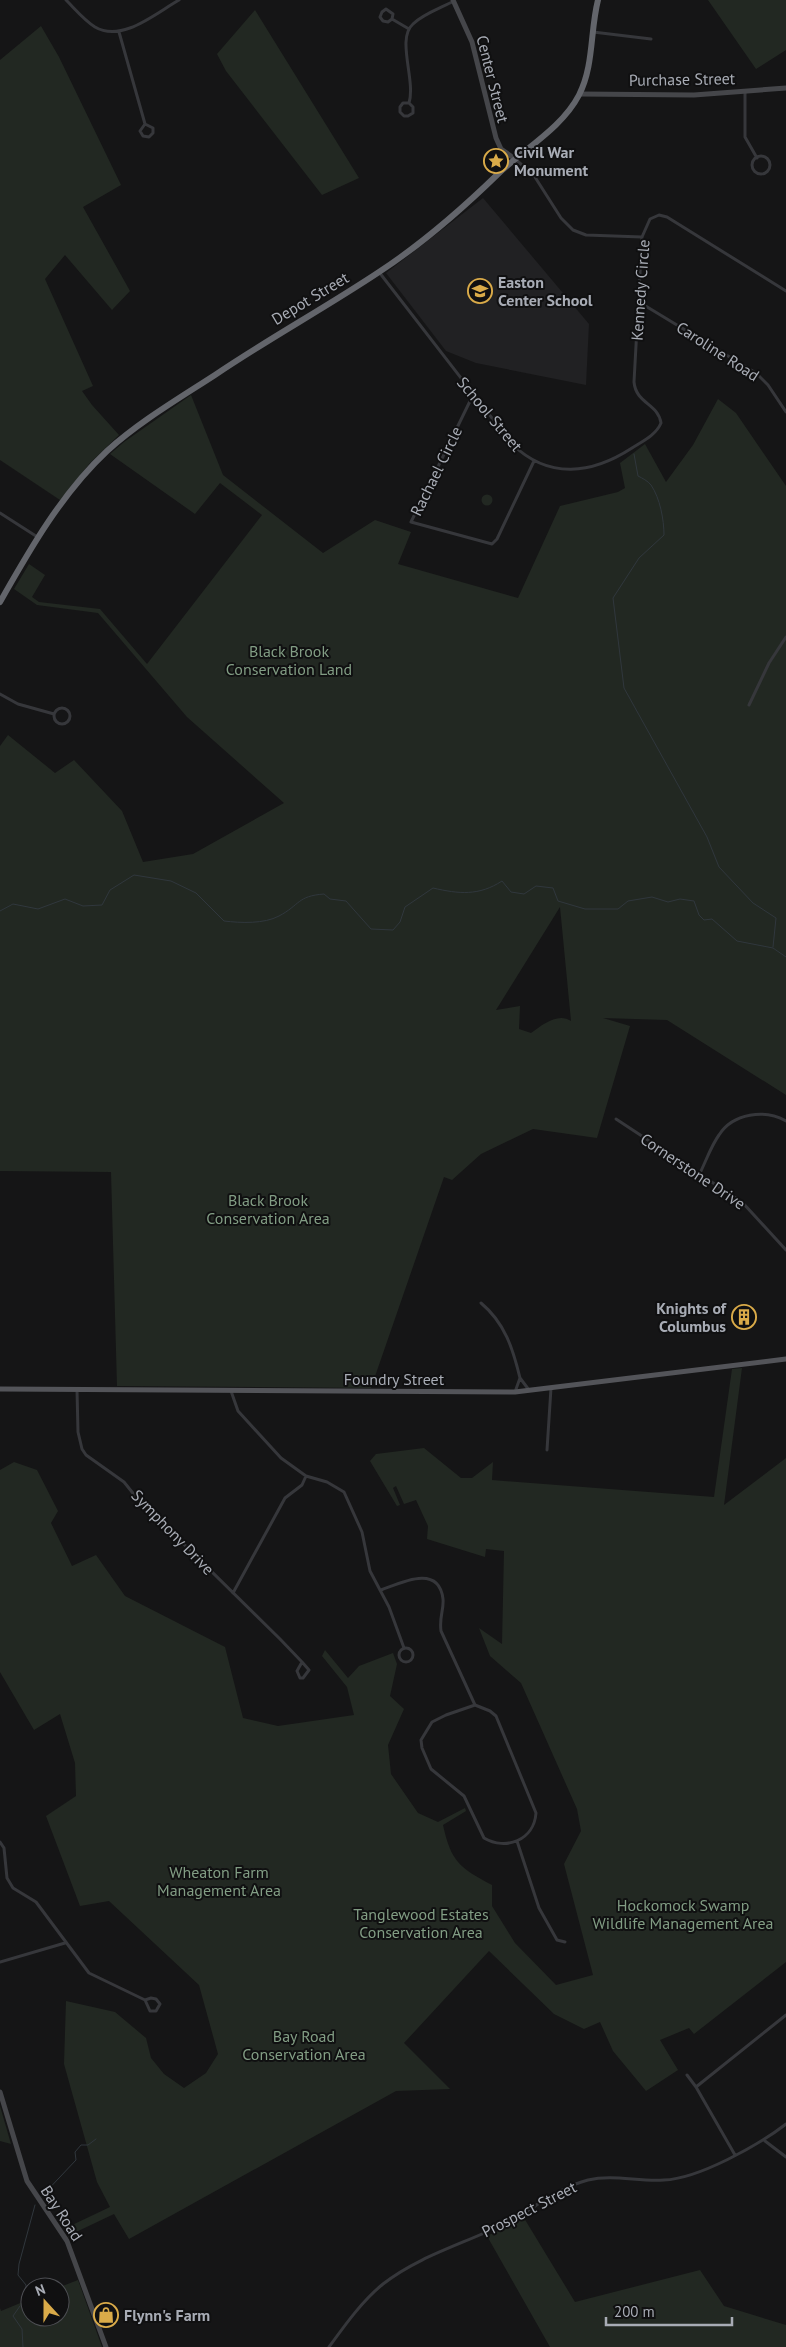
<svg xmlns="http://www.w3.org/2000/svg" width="786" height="2347" font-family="'PT Sans',sans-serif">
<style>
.built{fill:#212123}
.green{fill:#222822;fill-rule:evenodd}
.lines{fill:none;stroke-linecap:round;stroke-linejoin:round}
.stream{stroke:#30373d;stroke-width:1}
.street{stroke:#36373b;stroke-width:3}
.secondary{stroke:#45464a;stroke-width:5}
.primary{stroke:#535459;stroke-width:5}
.highway{stroke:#63656b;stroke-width:6}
.labels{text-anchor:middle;stroke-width:4;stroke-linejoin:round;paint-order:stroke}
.street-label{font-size:16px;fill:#a8acb5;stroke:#101011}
.poi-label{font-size:16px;font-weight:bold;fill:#a8acb5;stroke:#101011;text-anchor:start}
.park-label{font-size:16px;fill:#829d84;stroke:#101011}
</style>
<rect width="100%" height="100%" fill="#151516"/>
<path class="built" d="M483,198L589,324L586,385L476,363L446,351L386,273Z"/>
<path class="green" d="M708,0H786V50L756,69Z
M255,10L359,178L322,195L226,71L217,54Z
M41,26L59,57L121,185L83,207L130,291L112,310L65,255L45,279L93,386L82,391L92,405L119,435L90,463L60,500L0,460V60Z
M191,395L223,475L323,553L375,520L411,532L398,564L518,598L560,506L618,492L625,488L620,463L645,444L666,482L693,445L718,399L736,413L786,486V1095L667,1020L603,1018L630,1026L597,1138L533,1129L481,1154L452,1180L444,1177L371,1388L117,1386L111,1172L0,1171V746L8,735L55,773L74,760L122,811L143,862L193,854L284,803L187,717L98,613L37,605L14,589L29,564L45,575L32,597L39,602L100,609L147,664L262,515L220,483L195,514L110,454L124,442ZM560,907L571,1021C558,1012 542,1025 531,1033L519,1029L520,1006L496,1010Z
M481.5 500a5.5 5.5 0 1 1 11 0a5.5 5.5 0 1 1-11 0Z
M742,1368L724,1505L786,1458V1962L694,2034L689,2028L660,2040L678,2070L646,2091L613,2051L600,2022L584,2029L554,2014L489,1951L404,2043L450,2089L396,2091L129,2239L114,2214L74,2233L69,2238L62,2225L70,2226L110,2207L97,2182L64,2064L66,2001L115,2012L146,2038L151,2058L164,2074L184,2088L206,2073L218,2054L199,1985L109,1901L80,1906L46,1816L76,1796L75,1763L60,1714L34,1730L0,1672V1470L14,1462L37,1470L58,1511L51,1523L72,1566L96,1555L125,1596L225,1647L243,1718L278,1726L354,1715L347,1687L322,1656L325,1650L348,1678L359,1666L393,1653L397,1664L390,1696L404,1709L388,1745L391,1774L418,1813L438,1822L465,1808L466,1811L443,1825C451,1862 460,1868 492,1885V1906L515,1943L556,1985L593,1975L564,1864L581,1831L577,1809L521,1683L490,1656L479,1628L502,1644L504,1551L486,1549L485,1557L427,1539L428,1526L416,1500L404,1504L396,1486L393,1488L400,1505L397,1506L370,1461L376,1454L424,1448L461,1478H472L493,1462L492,1480L714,1497L732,1369Z
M0,2106L11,2144L0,2141Z
M524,2218L575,2302L700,2270L724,2306L786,2325V2347H550L487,2236Z
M78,2280L102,2347H0V2308L1,2311L30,2299V2317H60V2287Z"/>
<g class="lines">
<path class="stream" d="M634,454L638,476C642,478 648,481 651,485C660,498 664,520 664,535L639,558L613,598L624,688L707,837L719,867L753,903L776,918L773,947
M0,911L13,904L38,909L65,899L83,906L102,905L110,890L134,875L171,881L196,893L224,921C241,923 264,924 279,916C300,905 297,896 324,894L330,899L346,901L371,929L393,930L400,922L405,907L433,888C459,894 479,896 502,881L511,892L524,894L536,886L553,888L558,901L585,909H618L628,901L652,897L668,902L680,899L694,901L699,915L704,920L712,919L737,941L773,948L786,957
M42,2196L76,2160L75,2152L81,2145H88L96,2139
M26,2299V2285L18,2275L19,2264L35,2205
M20,2306L13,2316L22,2329L23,2347"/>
<path class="street" d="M66,0C75,9 84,20 95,27C122,43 156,13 179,0
M392,19L388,22L383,21L380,17L382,12L386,9L393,14L392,19L409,29
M119,32L145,124L153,128V133L149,137L143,136L140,131L145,124
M593,32L651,39
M745,91V137L757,158
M409,103L413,107V113L408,116H404L400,112V107L403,103H409C416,80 396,39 413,24C423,14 441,8 454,1
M752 165a9 9 0 1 1 18 0a9 9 0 1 1-18 0Z
M516,160L533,174L561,218L573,230L586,235L642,237
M379,272L512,444C549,480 592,474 632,448C643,441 656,435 661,423C658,403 636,404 634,382L642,237L650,219L659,215L667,217L786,291
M639,302L756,373L768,385L786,412
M473,395L411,522L492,544L497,539L534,461
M0,513L39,538
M0,694L18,704L54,714
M749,705L769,663L786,637
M54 716a8 8 0 1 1 16 0a8 8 0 1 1-16 0Z
M616,1119L742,1202L786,1250
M700,1173C706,1161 711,1146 719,1135C733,1113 765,1109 786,1121
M481,1303C505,1323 513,1349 520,1378
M77,1390L78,1432L82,1449L86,1455L124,1482L136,1497L280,1639L302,1662L297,1671L300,1678H303L309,1670L302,1662
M231,1391L238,1411L281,1458L306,1476L327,1482L344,1492L362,1532L370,1571L389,1607L404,1648
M515,1392L520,1378L529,1390
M547,1450L551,1388
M381,1590C400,1583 439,1563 443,1599C444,1610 439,1617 441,1631L475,1705
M233,1593L285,1498L302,1485L306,1476
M399 1655a7 7 0 1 1 14 0a7 7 0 1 1-14 0Z
M475,1705L490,1711L496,1716L536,1813C534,1840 506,1851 484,1838L464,1796L431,1769L422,1748L421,1740L432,1722L446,1715Z
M517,1841L539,1908L557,1940L565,1942
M0,1842L4,1848L7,1878L13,1888L36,1902L89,1973L145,2000
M0,1962L65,1943
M151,1998L156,1999L160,2004L156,2011H150L145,2000Z
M687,2075L696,2087L735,2155
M696,2087L786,2015
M765,2141L786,2157
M329,2347C345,2325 362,2301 383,2284C420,2255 467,2243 508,2222C534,2208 560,2187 588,2180C613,2174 639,2182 664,2180C698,2179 759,2145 786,2124"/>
<path class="secondary" d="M453,0L472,42L496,138L501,149L515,159
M580,94L694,95L786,88
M0,2092L27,2181L67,2241L106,2347"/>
<path class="primary" d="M0,1389L515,1392L786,1359"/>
<path class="highway" d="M0,602C30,549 62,493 107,451C139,422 178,399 215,375C268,339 325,308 379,272C422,244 461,210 498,174C524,149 562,128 579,95C594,66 590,31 598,0"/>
</g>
<defs>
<symbol id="sight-ring" viewBox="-11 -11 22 22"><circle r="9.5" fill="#101011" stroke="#daab49" stroke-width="1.5"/><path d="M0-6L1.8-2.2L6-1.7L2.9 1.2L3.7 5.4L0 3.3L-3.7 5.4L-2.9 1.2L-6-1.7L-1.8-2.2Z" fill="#daab49"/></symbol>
<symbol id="school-ring" viewBox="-11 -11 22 22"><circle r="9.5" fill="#101011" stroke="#daab49" stroke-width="1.5"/><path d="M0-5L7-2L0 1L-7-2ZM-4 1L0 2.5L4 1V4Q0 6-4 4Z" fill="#daab49"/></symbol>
<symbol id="building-ring" viewBox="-11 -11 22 22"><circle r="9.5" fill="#101011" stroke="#daab49" stroke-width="1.5"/><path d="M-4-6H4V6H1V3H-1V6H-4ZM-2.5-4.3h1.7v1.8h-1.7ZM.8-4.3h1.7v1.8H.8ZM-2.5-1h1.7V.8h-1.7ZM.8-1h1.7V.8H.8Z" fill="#daab49"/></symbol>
<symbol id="shop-ring" viewBox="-11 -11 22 22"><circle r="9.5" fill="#101011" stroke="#daab49" stroke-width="1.5"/><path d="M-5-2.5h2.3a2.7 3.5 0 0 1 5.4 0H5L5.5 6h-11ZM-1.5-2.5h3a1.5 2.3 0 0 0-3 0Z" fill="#daab49"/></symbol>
</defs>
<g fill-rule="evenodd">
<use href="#sight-ring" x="482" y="147" width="28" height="28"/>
<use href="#school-ring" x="466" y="277" width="28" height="28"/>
<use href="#building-ring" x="730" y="1303" width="28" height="28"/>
<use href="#shop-ring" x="92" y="2301" width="28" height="28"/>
</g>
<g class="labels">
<g class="street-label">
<text transform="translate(493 79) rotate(76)" y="6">Center Street</text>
<text transform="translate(682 79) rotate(-1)" y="6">Purchase Street</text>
<text transform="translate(640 290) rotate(-86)" y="6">Kennedy Circle</text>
<text transform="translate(310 298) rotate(-31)" y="6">Depot Street</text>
<text transform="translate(718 351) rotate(33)" y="6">Caroline Road</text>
<text transform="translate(490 414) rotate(50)" y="6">School Street</text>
<text transform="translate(436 471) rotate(-64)" y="6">Rachael Circle</text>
<text transform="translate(693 1171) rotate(34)" y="6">Cornerstone Drive</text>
<text x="394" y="1385">Foundry Street</text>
<text transform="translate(173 1532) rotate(46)" y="6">Symphony Drive</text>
<text transform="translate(529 2209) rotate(-27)" y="6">Prospect Street</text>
<text transform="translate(62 2213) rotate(57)" y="6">Bay Road</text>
</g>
<g class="poi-label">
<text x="514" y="158">Civil War<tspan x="514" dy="18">Monument</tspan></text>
<text x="498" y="288">Easton<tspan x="498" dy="18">Center School</tspan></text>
<text x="726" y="1314" text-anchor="end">Knights of<tspan x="726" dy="18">Columbus</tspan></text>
<text x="124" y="2321">Flynn's Farm</text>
</g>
<g class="park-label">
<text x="289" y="657">Black Brook<tspan x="289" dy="18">Conservation Land</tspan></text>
<text x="268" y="1206">Black Brook<tspan x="268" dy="18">Conservation Area</tspan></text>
<text x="219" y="1878">Wheaton Farm<tspan x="219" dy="18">Management Area</tspan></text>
<text x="683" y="1911">Hockomock Swamp<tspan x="683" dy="18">Wildlife Management Area</tspan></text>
<text x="421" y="1920">Tanglewood Estates<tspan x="421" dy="18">Conservation Area</tspan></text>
<text x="304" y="2042">Bay Road<tspan x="304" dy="18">Conservation Area</tspan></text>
</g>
</g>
<g transform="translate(45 2302) rotate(339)"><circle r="24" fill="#101011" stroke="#4d4e53"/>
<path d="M0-4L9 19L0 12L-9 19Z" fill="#daab49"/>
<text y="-8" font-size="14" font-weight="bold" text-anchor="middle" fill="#a8acb5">N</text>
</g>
<path d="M606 2317v8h126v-8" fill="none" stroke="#a8acb5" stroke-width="2.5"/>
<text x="614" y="2317" font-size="15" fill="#a8acb5" stroke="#101011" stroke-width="4" paint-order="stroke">200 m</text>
</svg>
